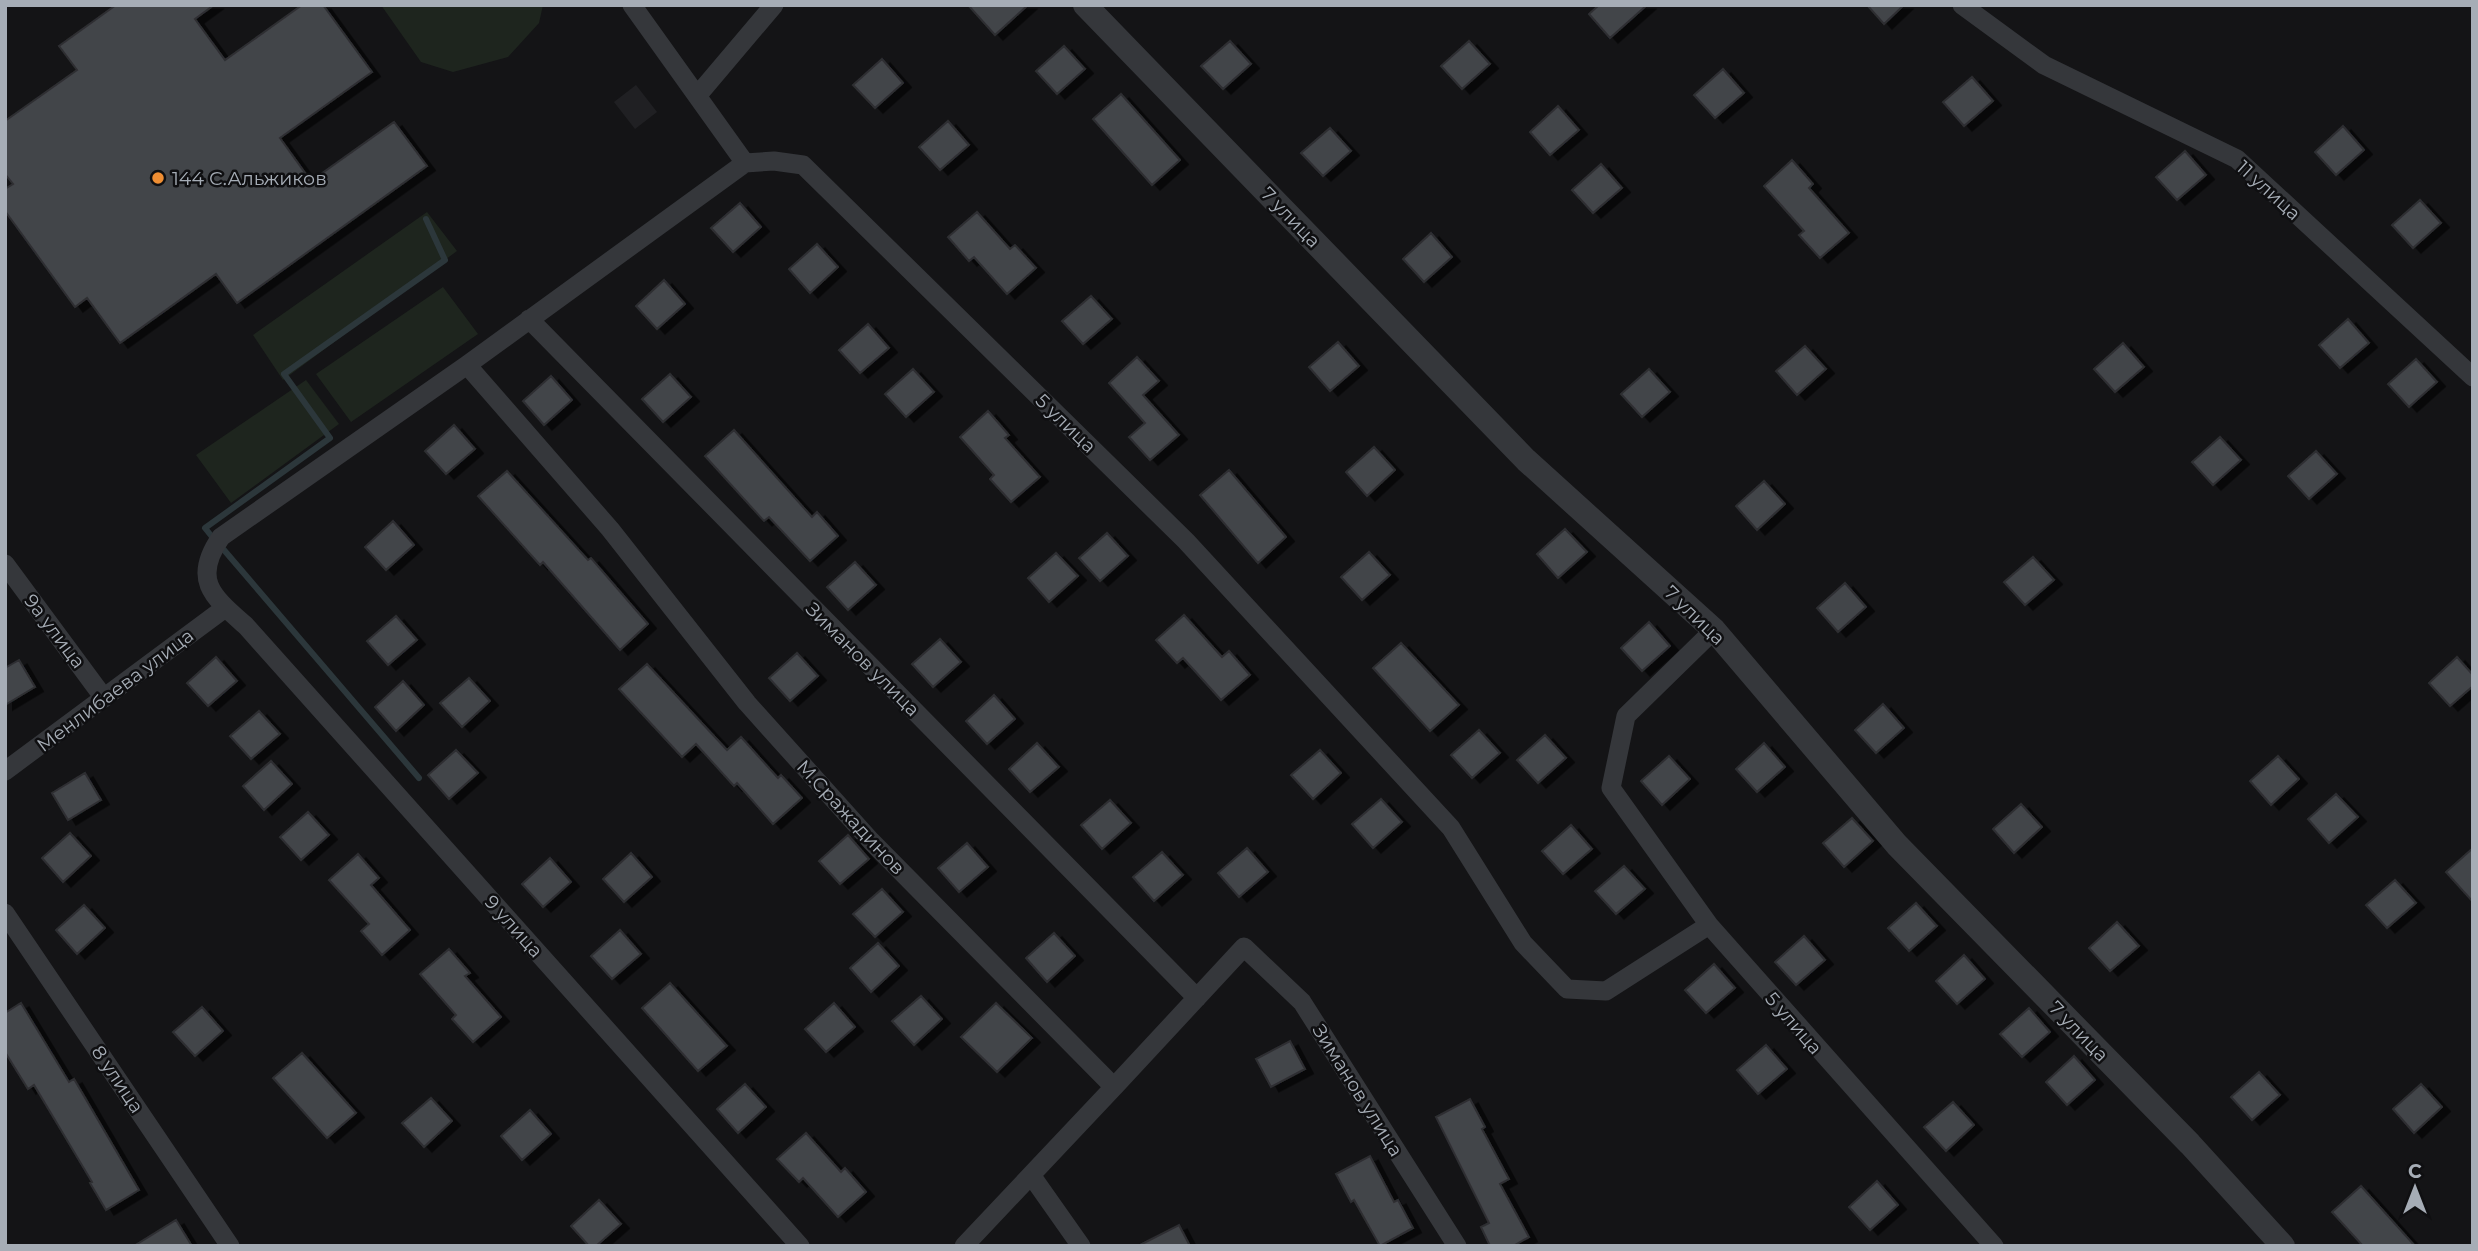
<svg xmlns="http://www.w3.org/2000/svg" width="2478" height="1251" font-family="Montserrat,sans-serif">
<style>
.built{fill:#202023}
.green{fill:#1e251e}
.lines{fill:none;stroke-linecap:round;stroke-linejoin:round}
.stream{stroke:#2c373b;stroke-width:6}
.building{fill:#434449;stroke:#2e2f32;stroke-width:2;filter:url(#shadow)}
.minor{stroke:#35373b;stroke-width:19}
.tertiary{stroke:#35373b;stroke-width:24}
.poi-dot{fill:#ef8e33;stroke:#0f0f11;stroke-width:2.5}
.labels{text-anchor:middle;stroke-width:5;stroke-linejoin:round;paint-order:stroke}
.poi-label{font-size:19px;fill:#a6adb6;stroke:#0f0f11;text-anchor:start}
.street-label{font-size:19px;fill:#a6adb6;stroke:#0f0f11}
</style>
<defs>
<filter id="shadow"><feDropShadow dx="8" dy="4.5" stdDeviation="0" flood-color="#0009"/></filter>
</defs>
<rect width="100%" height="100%" fill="#141416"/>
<path class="built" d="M636,85L657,112L635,129L614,102Z"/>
<path class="green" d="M381,5H543L539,23L508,57L453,72L421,62Z
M427,212L457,251L283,380L253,335Z
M443,287L478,334L351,422L316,374Z
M306,380L339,424L231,503L196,455Z"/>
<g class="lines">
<path class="stream" d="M213,538L205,528L330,438L284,374L445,260L426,219
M224,550L419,778"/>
</g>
<path class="building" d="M116,5H214L195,19L225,60L302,5H323L372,72L280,138L311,181L394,122L427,166L237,303L216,274L120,343L87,298L75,307L5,211V189L13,184L5,174V121L77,70L59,46Z
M968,5H1028L995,35Z
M1599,5H1647L1610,38L1589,14Z
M1867,5H1904L1884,24Z
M1230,41L1251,64L1223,89L1201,66Z
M1469,41L1490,64L1462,89L1441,66Z
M1064,46L1085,69L1057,94L1036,71Z
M882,59L903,83L875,108L853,85Z
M1723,69L1744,93L1715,118L1694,95Z
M1972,77L1993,101L1964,126L1943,102Z
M1121,94L1180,160L1152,185L1093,119Z
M1558,106L1579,130L1550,155L1530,132Z
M948,121L969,145L940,170L919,147Z
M2343,126L2364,150L2336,175L2315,152Z
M1330,128L1351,151L1323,176L1301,153Z
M2185,151L2206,175L2177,200L2156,177Z
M1792,160L1813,184L1809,188L1849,233L1820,258L1799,235L1804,231L1764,186Z
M1601,164L1622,188L1593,213L1572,190Z
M2420,200L2441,223L2413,248L2392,225Z
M740,203L761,227L733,252L711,228Z
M977,212L1010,249L1015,245L1036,268L1007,294L974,257L969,261L948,237Z
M1431,233L1452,257L1424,282L1403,259Z
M817,244L838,267L810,293L789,269Z
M664,280L685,304L657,329L636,306Z
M1091,296L1112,319L1083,344L1062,321Z
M2348,319L2369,343L2340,368L2319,345Z
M868,324L889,348L860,373L839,350Z
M1338,342L1359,366L1330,391L1309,367Z
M2123,343L2144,367L2115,392L2094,369Z
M1805,346L1826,369L1797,395L1776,371Z
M1137,357L1159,381L1143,395L1179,435L1150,460L1129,437L1145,423L1109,383Z
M2416,359L2437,382L2409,407L2388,384Z
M913,369L934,392L906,417L885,394Z
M1649,369L1670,392L1642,417L1621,394Z
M670,374L691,397L663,422L642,399Z
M551,376L572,400L544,425L523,401Z
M988,411L1009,435L1005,438L1040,477L1011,502L990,479L994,475L960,437Z
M454,425L475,449L446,474L425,451Z
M734,430L812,517L817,512L838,536L810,561L769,517L764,521L705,456Z
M2220,437L2241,460L2213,485L2192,462Z
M1374,447L1395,470L1367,496L1346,472Z
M2316,451L2337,474L2309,499L2288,476Z
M1229,470L1286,537L1258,563L1200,495Z
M507,471L588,560L591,558L648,624L620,650L543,562L540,565L478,496Z
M1764,481L1785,504L1757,530L1736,506Z
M393,521L414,545L386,570L365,547Z
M1565,529L1587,552L1558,578L1537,554Z
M1107,533L1128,556L1100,581L1079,558Z
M1369,552L1390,575L1362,600L1341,577Z
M1056,553L1078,576L1049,602L1028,578Z
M2033,557L2054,580L2025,605L2004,582Z
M855,562L876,585L848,610L827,587Z
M1845,583L1866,607L1838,632L1817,608Z
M1184,615L1222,657L1229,651L1250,675L1221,700L1183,658L1177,663L1156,640Z
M396,616L417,640L388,665L367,641Z
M1649,622L1670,646L1642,671L1621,648Z
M940,639L961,662L933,687L912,664Z
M1401,643L1459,705L1430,731L1373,668Z
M797,653L818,676L790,701L769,678Z
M216,657L237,681L208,706L187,683Z
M2457,657L2473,675V686L2450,706L2429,683Z
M19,660L35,687L5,705V668Z
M647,664L727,750L741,737L778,778L781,775L802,798L773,824L737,783L734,786L696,744L682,757L619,689Z
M469,678L490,701L462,727L440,703Z
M403,681L424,705L396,731L375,707Z
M994,695L1015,719L987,744L966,721Z
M1883,704L1904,728L1876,753L1855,730Z
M259,711L280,734L251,759L230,736Z
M1479,730L1500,753L1472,778L1451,755Z
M1545,735L1566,758L1538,783L1517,760Z
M1037,743L1059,767L1030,792L1009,769Z
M1764,743L1785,767L1757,792L1736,769Z
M456,750L478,773L449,799L428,775Z
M1320,750L1341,773L1313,799L1291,775Z
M1669,756L1690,779L1662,805L1641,781Z
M2278,756L2299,779L2271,805L2250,781Z
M271,761L292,784L264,810L243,786Z
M85,773L101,800L68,820L52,793Z
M2336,794L2358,817L2329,843L2308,819Z
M1381,799L1402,822L1373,848L1352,824Z
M1110,800L1131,823L1102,849L1081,825Z
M2021,804L2042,827L2014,853L1993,829Z
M308,812L329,835L301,860L280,837Z
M1852,818L1873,841L1844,867L1823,843Z
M1571,825L1592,849L1563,874L1542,851Z
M70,833L91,856L63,882L42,858Z
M848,835L869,859L840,884L819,861Z
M967,843L988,867L959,892L938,868Z
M1247,848L1268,872L1239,897L1218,873Z
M2473,848V902L2446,872Z
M1162,852L1183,875L1154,901L1133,877Z
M631,853L652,877L624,902L603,879Z
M358,854L379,878L371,885L410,930L382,955L361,931L369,924L329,880Z
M550,858L571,882L543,907L522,884Z
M1624,866L1645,889L1616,914L1595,891Z
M2395,880L2416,903L2387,928L2366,905Z
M882,889L903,912L875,937L853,914Z
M1916,903L1937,926L1909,951L1888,928Z
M84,905L105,928L77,954L56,930Z
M2117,922L2139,946L2110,971L2089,948Z
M620,930L641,954L612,979L591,956Z
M1054,933L1075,956L1047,982L1026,958Z
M1804,936L1825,960L1796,985L1775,962Z
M878,943L899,966L871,992L850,968Z
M449,949L470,973L465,976L501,1017L473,1042L452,1019L456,1015L420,974Z
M1964,955L1985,979L1957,1004L1936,981Z
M1714,964L1735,988L1706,1013L1685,990Z
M670,983L727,1046L698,1071L642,1008Z
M921,996L942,1019L914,1045L892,1021Z
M21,1003L69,1082L74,1079L139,1190L106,1210L90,1183L92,1182L34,1085L28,1089L5,1052V1013Z
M834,1003L855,1027L826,1052L805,1029Z
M996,1003L1032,1038L997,1072L961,1037Z
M202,1007L223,1031L195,1056L173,1032Z
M2029,1008L2050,1032L2022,1057L2000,1034Z
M1290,1041L1305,1069L1271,1087L1256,1059Z
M1766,1045L1787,1069L1758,1094L1737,1070Z
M302,1053L356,1113L327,1138L273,1078Z
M2074,1056L2095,1080L2067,1105L2046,1082Z
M2259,1072L2280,1095L2252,1120L2231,1097Z
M745,1084L766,1107L738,1133L717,1109Z
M2421,1084L2442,1107L2414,1133L2393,1109Z
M431,1098L452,1121L424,1147L402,1123Z
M1470,1099L1485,1127L1482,1129L1509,1179L1500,1184L1529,1237L1513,1246H1490L1481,1227L1489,1223L1436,1117Z
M1953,1102L1974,1125L1946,1151L1924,1127Z
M530,1110L551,1134L522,1160L501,1136Z
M806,1133L841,1172L845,1168L866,1192L838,1217L803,1178L799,1182L777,1159Z
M1370,1156L1394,1202L1398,1200L1413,1228L1380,1246L1354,1200L1351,1202L1336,1174Z
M1877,1181L1898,1205L1870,1230L1849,1207Z
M2361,1186L2415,1246H2363L2332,1212Z
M599,1200L621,1224L596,1246H589L571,1226Z
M176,1220L192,1246H134Z
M1179,1225L1190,1246H1138Z"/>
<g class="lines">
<path class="minor" d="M632,5L745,163
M1962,5L2044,65L2237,159L2473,377
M697,96L774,5
M529,319L1197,998
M467,365L610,529L747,703L871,841L1114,1087L964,1246
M5,564L104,698
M1714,630L1626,716L1611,788L1709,925L1994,1246
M5,771L225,608
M5,913L230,1246
M1114,1087L1244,947L1302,1002L1457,1246
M1031,1175L1081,1246
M800,1246L246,626C213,597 191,580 221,537L467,365L745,163L774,161L803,165L1186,541L1451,828L1523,943L1567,989L1606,991L1709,925"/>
<path class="tertiary" d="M1085,5L1526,460L1714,630L1897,845L2190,1144L2283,1246"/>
</g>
<circle class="poi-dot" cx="158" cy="178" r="7"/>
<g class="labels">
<g class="poi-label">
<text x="172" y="185">144 С.Альжиков</text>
</g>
<g class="street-label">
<text transform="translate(2269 190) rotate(42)" y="7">11 улица</text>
<text transform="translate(1291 217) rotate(46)" y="7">7 улица</text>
<text transform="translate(1066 423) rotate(44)" y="7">5 улица</text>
<text transform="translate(1695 615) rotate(44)" y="7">7 улица</text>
<text transform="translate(55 631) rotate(53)" y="7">9а улица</text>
<text transform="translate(863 659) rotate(45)" y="7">Зиманов улица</text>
<text transform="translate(115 690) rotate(-37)" y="7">Менлибаева улица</text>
<text transform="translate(851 817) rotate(47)" y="7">М.Сражадинов</text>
<text transform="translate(514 926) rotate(48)" y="7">9 улица</text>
<text transform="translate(1794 1023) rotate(49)" y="7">5 улица</text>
<text transform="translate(2079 1031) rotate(46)" y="7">7 улица</text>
<text transform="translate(118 1079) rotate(56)" y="7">8 улица</text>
<text transform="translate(1358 1090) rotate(58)" y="7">Зиманов улица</text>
</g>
</g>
<rect width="2478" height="1251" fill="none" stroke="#a6adb6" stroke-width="14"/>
<g transform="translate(2415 1188)" stroke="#0f0f11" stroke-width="5" paint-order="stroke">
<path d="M0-5L12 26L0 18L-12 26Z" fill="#a6adb6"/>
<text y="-10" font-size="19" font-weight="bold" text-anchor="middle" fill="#a6adb6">С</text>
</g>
</svg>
